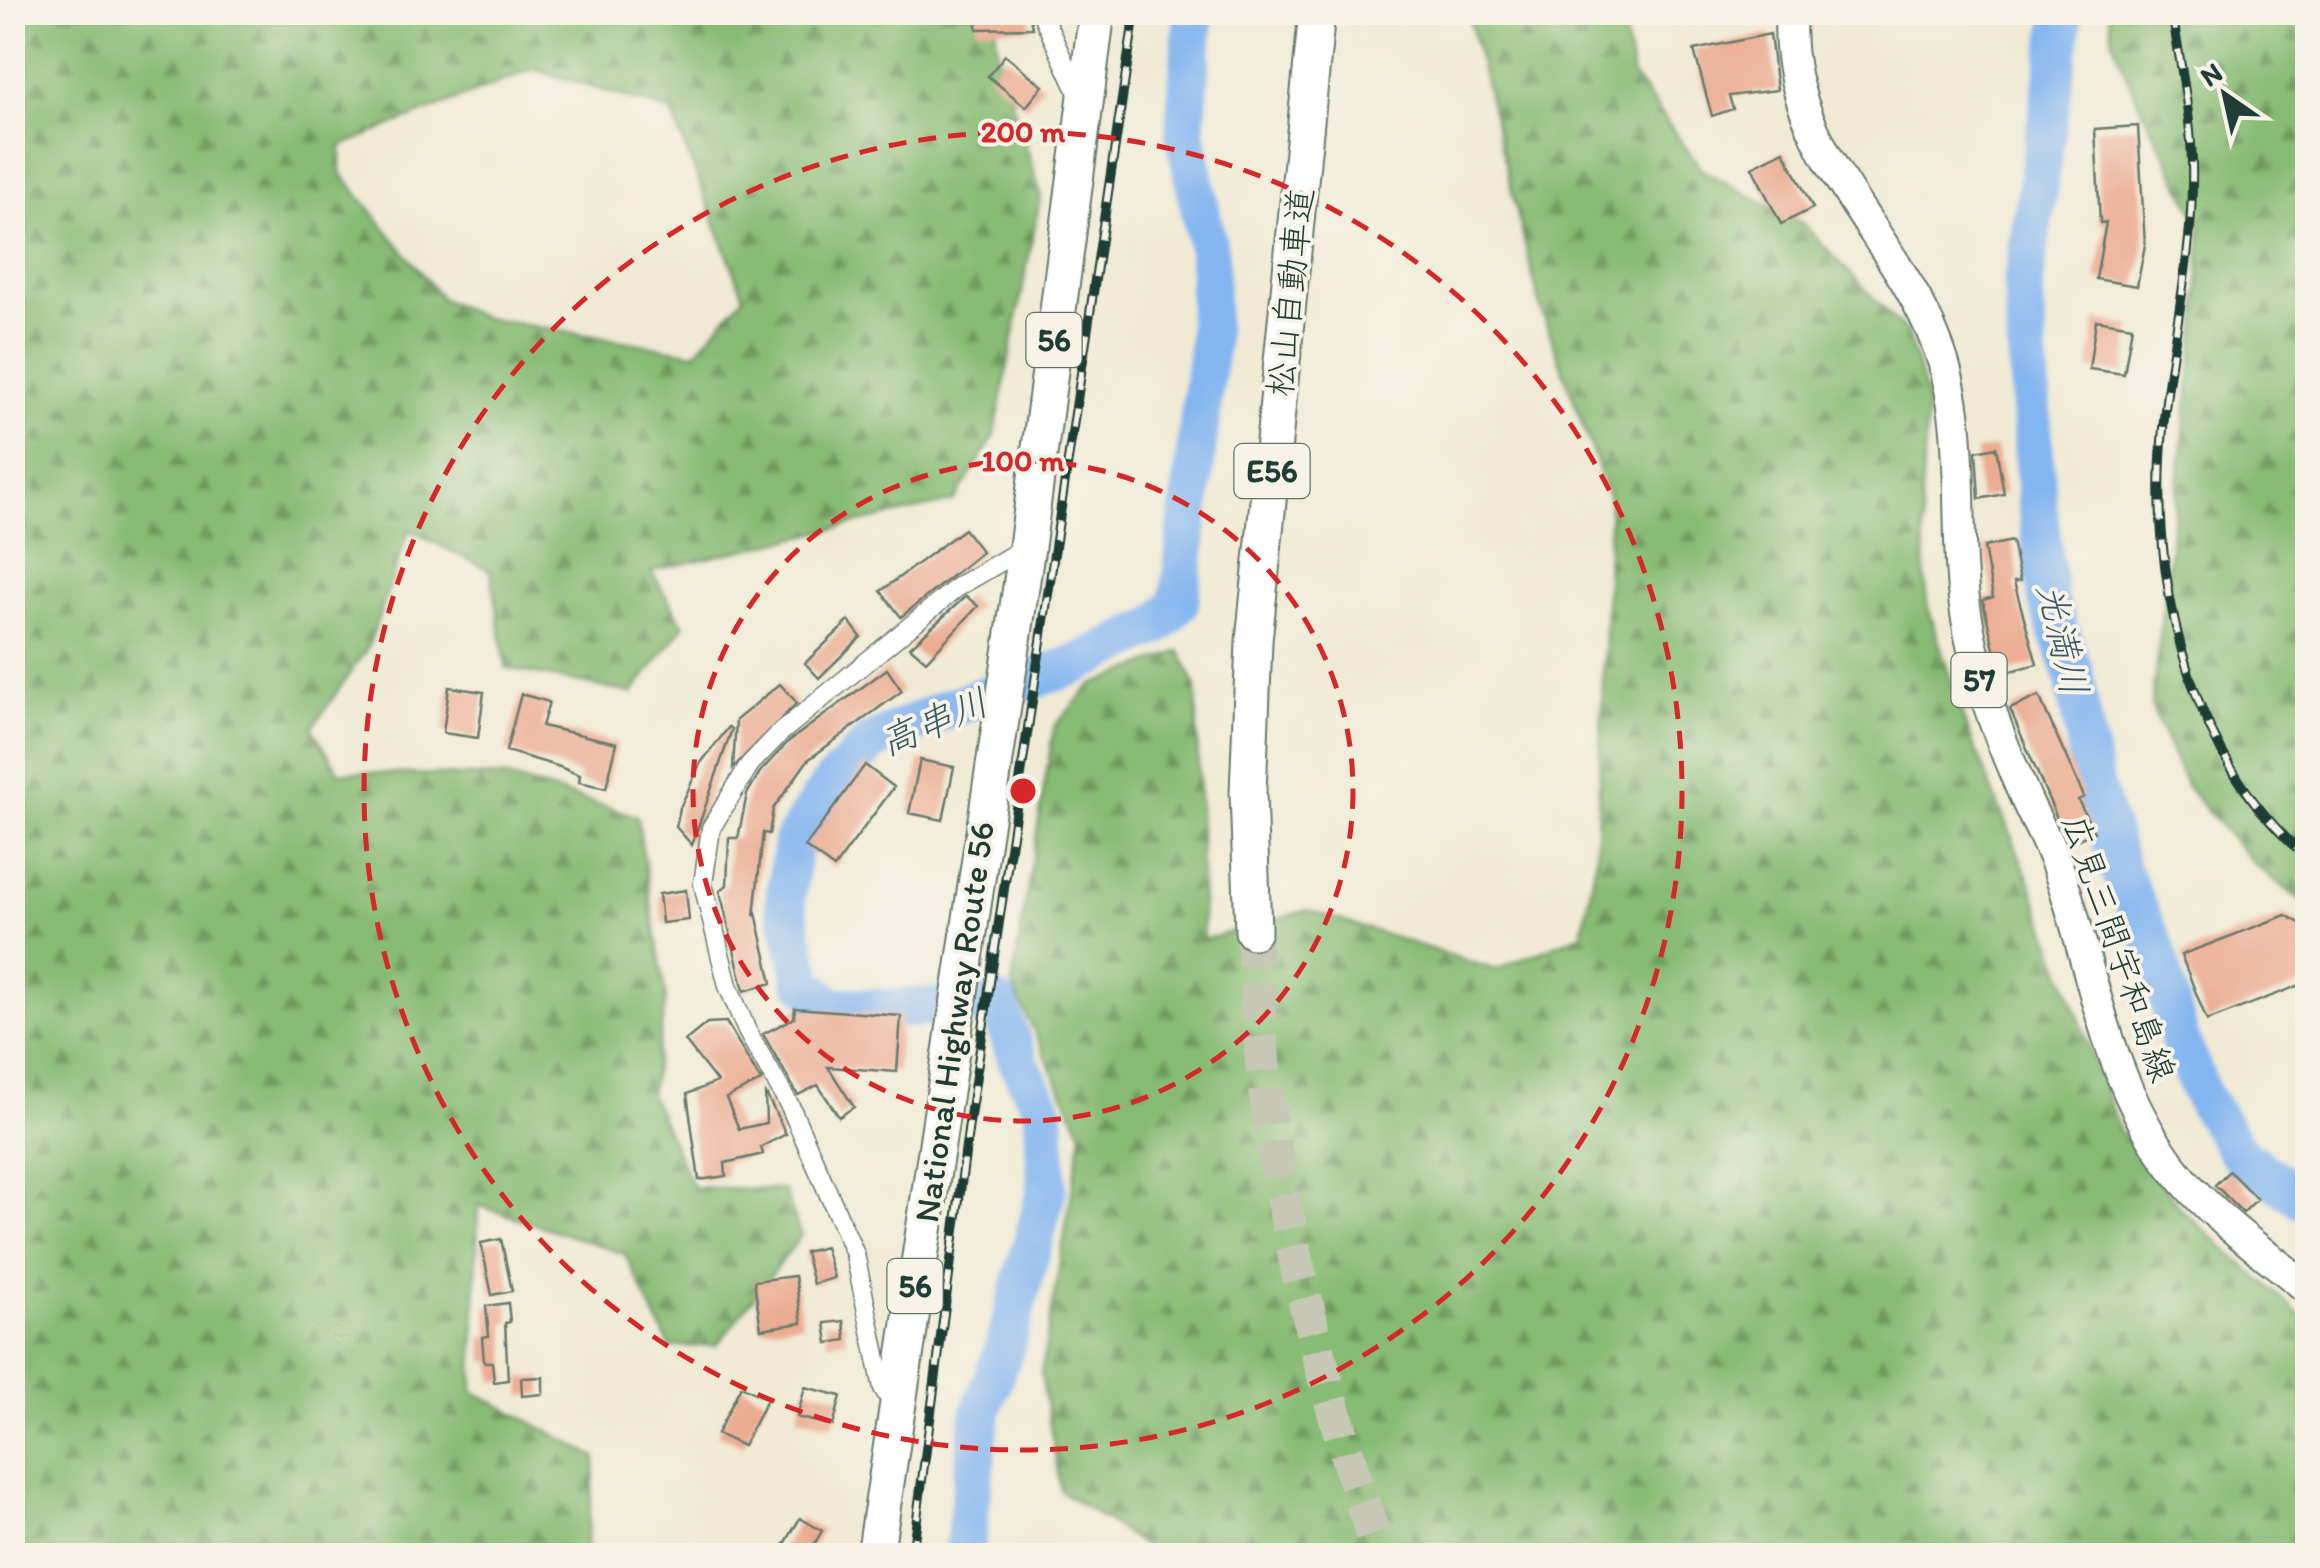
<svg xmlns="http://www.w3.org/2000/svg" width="2320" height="1568" font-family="Itim,'Klee One',sans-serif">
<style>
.forest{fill:url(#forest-firs);stroke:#547c54;stroke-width:2.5;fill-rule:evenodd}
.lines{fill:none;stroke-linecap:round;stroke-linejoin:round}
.river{stroke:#83b5f0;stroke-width:40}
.building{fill:#ebac92}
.highway-tunnel{stroke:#c6c7b4;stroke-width:35;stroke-dasharray:35 18;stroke-linecap:butt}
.street-casing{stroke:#687a6c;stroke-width:21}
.primary-casing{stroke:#687a6c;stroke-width:34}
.highway-casing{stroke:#687a6c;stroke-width:39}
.street{stroke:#fff;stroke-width:18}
.primary{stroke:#fff;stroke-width:30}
.highway{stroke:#fff;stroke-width:35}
.rail-casing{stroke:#1f3d34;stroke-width:10}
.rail{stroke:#f7f3e8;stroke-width:6;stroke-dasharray:19;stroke-linecap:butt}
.ring{fill:none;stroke:#d62828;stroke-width:5;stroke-dasharray:18 12}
.labels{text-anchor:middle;stroke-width:8;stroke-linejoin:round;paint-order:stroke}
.shield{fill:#f7f3e8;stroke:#60746a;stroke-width:2.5}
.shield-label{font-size:32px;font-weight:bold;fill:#1f3d34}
.street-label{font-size:35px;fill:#1f3d34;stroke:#f7f3e8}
.water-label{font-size:38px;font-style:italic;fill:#385b63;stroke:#f7f3e8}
.centre{fill:#d62828;stroke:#f7f3e8;stroke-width:5}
.ring-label{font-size:30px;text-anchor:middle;font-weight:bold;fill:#d62828;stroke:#f7f3e8;stroke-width:8;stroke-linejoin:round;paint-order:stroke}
</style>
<defs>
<pattern id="forest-firs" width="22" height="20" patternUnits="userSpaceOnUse" patternTransform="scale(2.5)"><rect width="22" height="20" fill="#88bb74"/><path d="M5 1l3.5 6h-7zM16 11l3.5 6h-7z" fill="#6f9960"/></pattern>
</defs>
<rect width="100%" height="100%" fill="#f7f3e8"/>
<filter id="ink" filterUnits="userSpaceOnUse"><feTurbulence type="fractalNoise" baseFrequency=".01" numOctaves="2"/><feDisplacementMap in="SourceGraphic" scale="20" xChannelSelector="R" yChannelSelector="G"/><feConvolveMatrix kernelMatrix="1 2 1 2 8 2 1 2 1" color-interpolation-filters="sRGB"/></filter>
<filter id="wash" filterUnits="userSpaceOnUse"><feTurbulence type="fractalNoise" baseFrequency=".0048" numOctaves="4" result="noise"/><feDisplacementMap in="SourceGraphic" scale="40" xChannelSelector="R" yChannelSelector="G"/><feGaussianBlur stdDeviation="2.25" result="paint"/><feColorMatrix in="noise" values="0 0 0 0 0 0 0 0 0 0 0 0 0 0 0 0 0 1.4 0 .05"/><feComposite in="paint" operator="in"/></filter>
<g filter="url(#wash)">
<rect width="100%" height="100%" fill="#f0ead4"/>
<path class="forest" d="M13,13H994L998,56L1041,194L994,437L954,501L651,571L684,626L632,693L506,668L491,571L409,530L368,647L312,728L339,772L508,777L637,816L666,999L650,1094L693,1187L784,1190L801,1236L717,1345L670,1347L625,1254L478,1205L473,1391L596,1457L585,1555H13L12,529L23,524L12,467ZM533,69L671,111L744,296L695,353L484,318L442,299L341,173V146Z
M1468,13H1621L1633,76L1702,170L1803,224L1908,334L1928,403L1921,493L1927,604L1964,721L2030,882L2119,1130L2184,1212L2307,1321V1555H1158L1061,1491L1041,1373L1082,1133L1012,985L1054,727L1090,686L1180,651L1196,687L1203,940L1308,910L1496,970L1582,934L1596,861L1610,501L1541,309Z
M2109,13H2307V905L2255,865L2187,787L2151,706L2198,317L2201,226L2136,97L2113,41Z"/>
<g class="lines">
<path class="river" d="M2064,12L2023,284L2037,504L2048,601L2073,671L2093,782L2120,870L2156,950L2179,1038L2203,1097L2239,1154L2308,1203
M964,1556L981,1411L1005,1347L1047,1189L1044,1111L1020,1066L998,1004L883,1009L830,1006L804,982L785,903L793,840L827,789L872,742L944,710L1077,664L1158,625L1179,603L1208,346L1209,255L1185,132L1194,12"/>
</g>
<g id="blocks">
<path class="building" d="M977,12H1029L1032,28L977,29Z
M1770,34L1777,90L1729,96L1733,109L1712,116L1694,50Z
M1005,55L1043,86L1026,107L988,76Z
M2138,126L2145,245L2137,286L2096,279L2106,222L2100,223L2095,129Z
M1784,151L1813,208L1781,224L1752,167Z
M2096,320L2132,326L2124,374L2089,369Z
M1996,447L2004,494L1979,499L1976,451Z
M964,529L982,552L901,617L881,591Z
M2012,541L2020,581L2014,582L2037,664L2000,674L1985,610L1983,600L1993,597L1984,547Z
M966,596L978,606L926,661L910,647Z
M849,621L861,637L819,678L805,663Z
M887,669L902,691L808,760L773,809L769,834L763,833L754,916L756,913L772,983L744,991L720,891L727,885L729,838H738L747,794L760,772L789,741Z
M780,684L797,703L733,768L736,720Z
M449,687L484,692L478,738L443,733Z
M521,694L549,702L542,726L617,743L606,788L579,782L580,775L557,766L506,751Z
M2039,696L2084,797L2078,800L2094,832L2068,844L2010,709Z
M729,727L732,729L692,845L676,827L680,808L700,764Z
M920,760L954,767L943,820L909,813Z
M865,765L894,787L834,868L805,847Z
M686,890L689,920L662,923L659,894Z
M2286,915L2308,928V982L2207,1021L2181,955Z
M795,1008L901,1016L897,1072L828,1067L854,1107L839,1117L818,1085L798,1095L763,1034L794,1018Z
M726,1022L761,1081L726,1098L739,1129L766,1123L765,1092L786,1134L761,1147L763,1154L725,1163L726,1176L699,1180L687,1094L717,1082L685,1041L707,1023Z
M2229,1171L2257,1199L2243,1213L2215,1185Z
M501,1239L512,1291L492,1295L481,1243Z
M825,1247L834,1278L813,1284L805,1252Z
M795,1276L802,1323L761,1329L754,1281Z
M508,1303L510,1322L505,1323L508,1380L494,1382L492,1362H484L482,1337L489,1336L486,1306Z
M844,1321L846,1340L828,1343L825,1323Z
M543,1377V1394L522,1396L521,1378Z
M741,1386L767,1399L743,1446L717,1434Z
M805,1387L841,1396L833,1426L797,1417Z
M800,1518L822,1531L807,1556H778Z"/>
</g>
</g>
<g filter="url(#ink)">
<use href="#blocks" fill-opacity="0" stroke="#687a6c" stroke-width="2.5"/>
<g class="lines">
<path class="highway-tunnel" d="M1253,931C1258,996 1260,1063 1271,1128C1294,1273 1332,1417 1380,1556"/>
<defs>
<path id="street" d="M1041,12L1080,97
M894,1406L883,1388L855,1254L790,1106L747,1031L728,986L703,884L711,828L750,764L781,732L959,586L1026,547"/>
<path id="primary" d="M1791,12C1780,145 1893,229 1937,344C1970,427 1952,526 1966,613C1976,679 1999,738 2026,799C2037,824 2052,848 2060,874C2096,979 2108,1093 2183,1180C2218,1221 2266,1254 2308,1289"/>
<path id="highway" d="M1253,931L1248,793L1254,641L1317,12
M875,1556L1027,547L1097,12"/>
</defs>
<use href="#street" class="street-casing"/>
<use href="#primary" class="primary-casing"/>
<use href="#highway" class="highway-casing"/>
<use href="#street" class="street"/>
<use href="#primary" class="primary"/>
<use href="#highway" class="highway"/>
<defs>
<path id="rail" d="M2172,12C2181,69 2194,129 2192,186C2191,277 2165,367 2161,458C2154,598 2195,765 2308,858
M912,1556L970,1116L1135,12"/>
</defs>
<use href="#rail" class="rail-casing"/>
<use href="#rail" class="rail"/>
</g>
</g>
<g class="ring">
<circle cx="1023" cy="791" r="330"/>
<circle cx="1023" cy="791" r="659"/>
</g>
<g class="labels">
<g class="shield">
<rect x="1026.5" y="313" width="55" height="54" rx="8"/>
<rect x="1234.5" y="444" width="75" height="54" rx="8"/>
<rect x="1951.5" y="653" width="55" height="54" rx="8"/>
<rect x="887.5" y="1259" width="55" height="54" rx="8"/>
</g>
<g class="shield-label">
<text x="1054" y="351">56</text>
<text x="1272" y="482">E56</text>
<text x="1979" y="691">57</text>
<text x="915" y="1297">56</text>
</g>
<g class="street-label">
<text transform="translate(1290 292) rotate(-84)" y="12">松山自動車道</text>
<text transform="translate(2119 948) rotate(71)" y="12">広見三間宇和島線</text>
<text transform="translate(954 1022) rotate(-82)" y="12">National Highway Route 56</text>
</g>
<g class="water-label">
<text transform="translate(2063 639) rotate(77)" y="13">光満川</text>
<text transform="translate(934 722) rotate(-23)" y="13">高串川</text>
</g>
</g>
<circle cx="1023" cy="791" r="15" class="centre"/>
<g class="ring-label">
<text x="1023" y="142">200 m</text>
<text x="1023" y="471">100 m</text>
</g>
<rect width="2320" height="1568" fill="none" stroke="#f7f3e8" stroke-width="50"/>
<g transform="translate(2225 95) rotate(326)" stroke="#f7f3e8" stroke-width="8" paint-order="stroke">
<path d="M0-8L18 38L0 25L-18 38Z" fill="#1f3d34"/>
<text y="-15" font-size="28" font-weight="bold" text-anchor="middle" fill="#1f3d34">N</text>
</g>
</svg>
